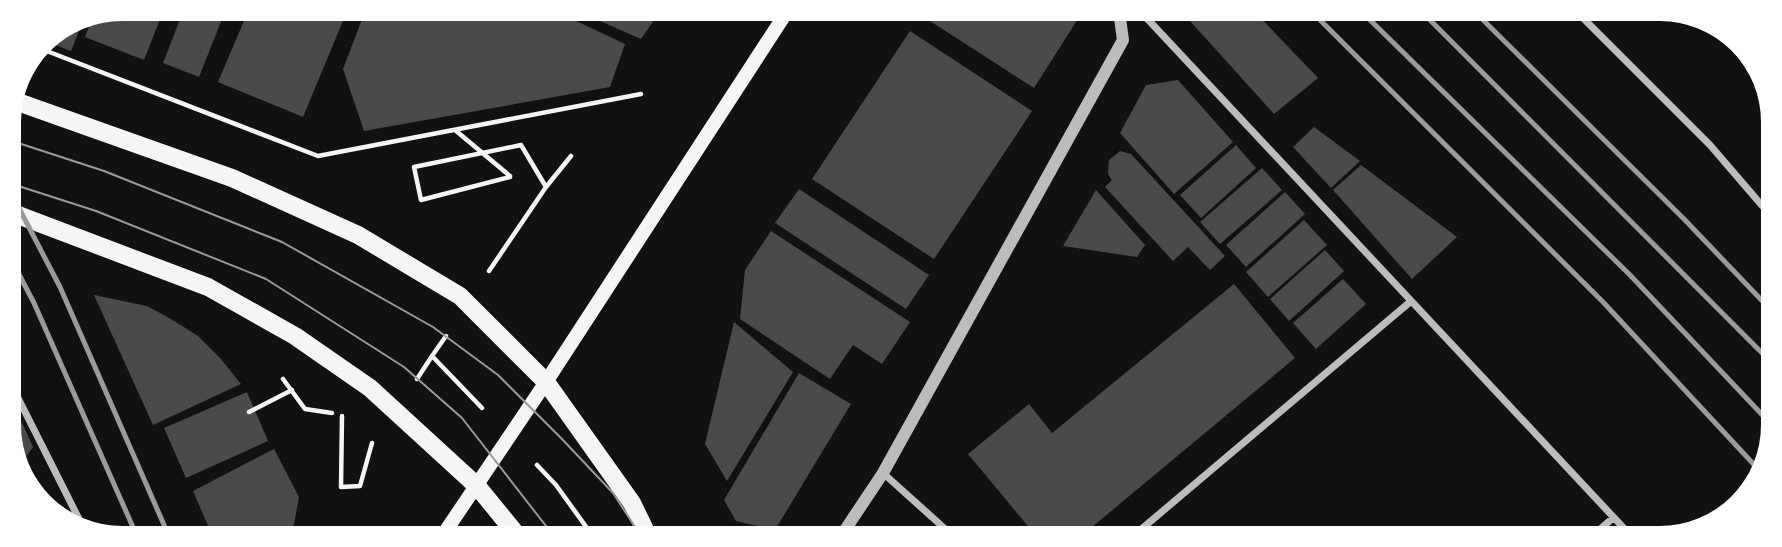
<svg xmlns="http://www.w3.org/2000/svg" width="1782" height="547" font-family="Montserrat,sans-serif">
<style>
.building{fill:#4a4a4a}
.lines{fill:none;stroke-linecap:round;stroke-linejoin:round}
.path{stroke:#f5f5f5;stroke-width:4.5}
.minor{stroke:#bcbcbc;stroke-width:7}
.tertiary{stroke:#bcbcbc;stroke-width:12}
.secondary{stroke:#f5f5f5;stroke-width:14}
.primary{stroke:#f5f5f5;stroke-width:18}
.tram{stroke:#9a9a9a;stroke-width:2}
.rail{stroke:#9a9a9a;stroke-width:5}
</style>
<rect width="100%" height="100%" fill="#111"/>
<path class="building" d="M122,9H164L144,60L85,37L91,22Z
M184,9H226L199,77L163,63Z
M249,9H348L303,117L218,82Z
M366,9L553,10L625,44L610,87L364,131L343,69Z
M575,10H661L641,39Z
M936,11H1083L1034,88L930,21Z
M1181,11L1255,12L1318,78L1274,114Z
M81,26L71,51L45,41L49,39Z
M910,31L1032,111L934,259L812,179Z
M1178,80L1233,142L1174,194L1120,133L1146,85Z
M1314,127L1360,161L1331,188L1293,147Z
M1236,145L1256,168L1201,218L1180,195Z
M1120,151L1131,154L1225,256L1210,270L1188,247L1173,261L1105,187L1112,180L1108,174L1109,160Z
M1361,165L1457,237L1412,279L1333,190Z
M1262,168L1282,190L1220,244L1200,222Z
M799,189L929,275L906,309L775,223Z
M1096,190L1145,245L1137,257L1063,246Z
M1285,192L1305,214L1246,267L1226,245Z
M1304,220L1327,245L1268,297L1246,272Z
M771,231L910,322L882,364L853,345L830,379L740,319L745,270Z
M1325,250L1344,271L1289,321L1270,299Z
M1343,279L1366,304L1316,349L1293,323Z
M1234,284L1295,358L1080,537H1037L968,454L1029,404L1052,433Z
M94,295L147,306L171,319L198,336L221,359L241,384L153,425Z
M734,322L793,372L727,481L705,444Z
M799,373L851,404L775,530L736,521L724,500Z
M247,392L268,441L186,478L164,428Z
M11,398L33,447L20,465L11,447Z
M274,449L299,497L292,535H212L193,491Z"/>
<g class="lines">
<path class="path" d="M39,48L318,156L641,94
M455,130L510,176
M510,177L421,200L414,167L521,145L546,187
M489,271L546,187L571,156
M446,336L432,356L482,408
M283,379L305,409L332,413
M417,379L432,356
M249,412L292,390
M342,416L341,487L360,486L372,443
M537,465L556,485L592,535"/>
<path class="minor" d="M1140,11L1633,538
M1577,12L1710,145L1771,216
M10,382L84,529
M883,473L953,536
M1132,537L1410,302
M1590,538L1613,518"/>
<path class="tertiary" d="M841,536L883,473L1123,40L1119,11"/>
<path class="secondary" d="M443,535L546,382L788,10"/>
<path class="primary" d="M15,101L232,178L358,235L460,296L546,382L632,503L648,536
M10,212L208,287L295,336L370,388L477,486L517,535"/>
<path class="tram" d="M9,140L104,171L282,242L433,327L498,375L561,438L613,493L641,536
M9,183L96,211L266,279L404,367L462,418L553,535"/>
<path class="rail" d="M1312,12L1603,302L1759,470
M1362,12L1630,275L1769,422
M1422,12L1770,361
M1475,12L1684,219L1770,309
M9,189L60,287L168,534
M10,257L34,303L136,534"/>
</g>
<path d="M0 0H1782V547H0ZM122 21H1660A101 101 0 0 1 1761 122V425A101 101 0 0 1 1660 526H122A101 101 0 0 1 21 425V122A101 101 0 0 1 122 21Z" fill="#fff" fill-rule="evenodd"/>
</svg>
